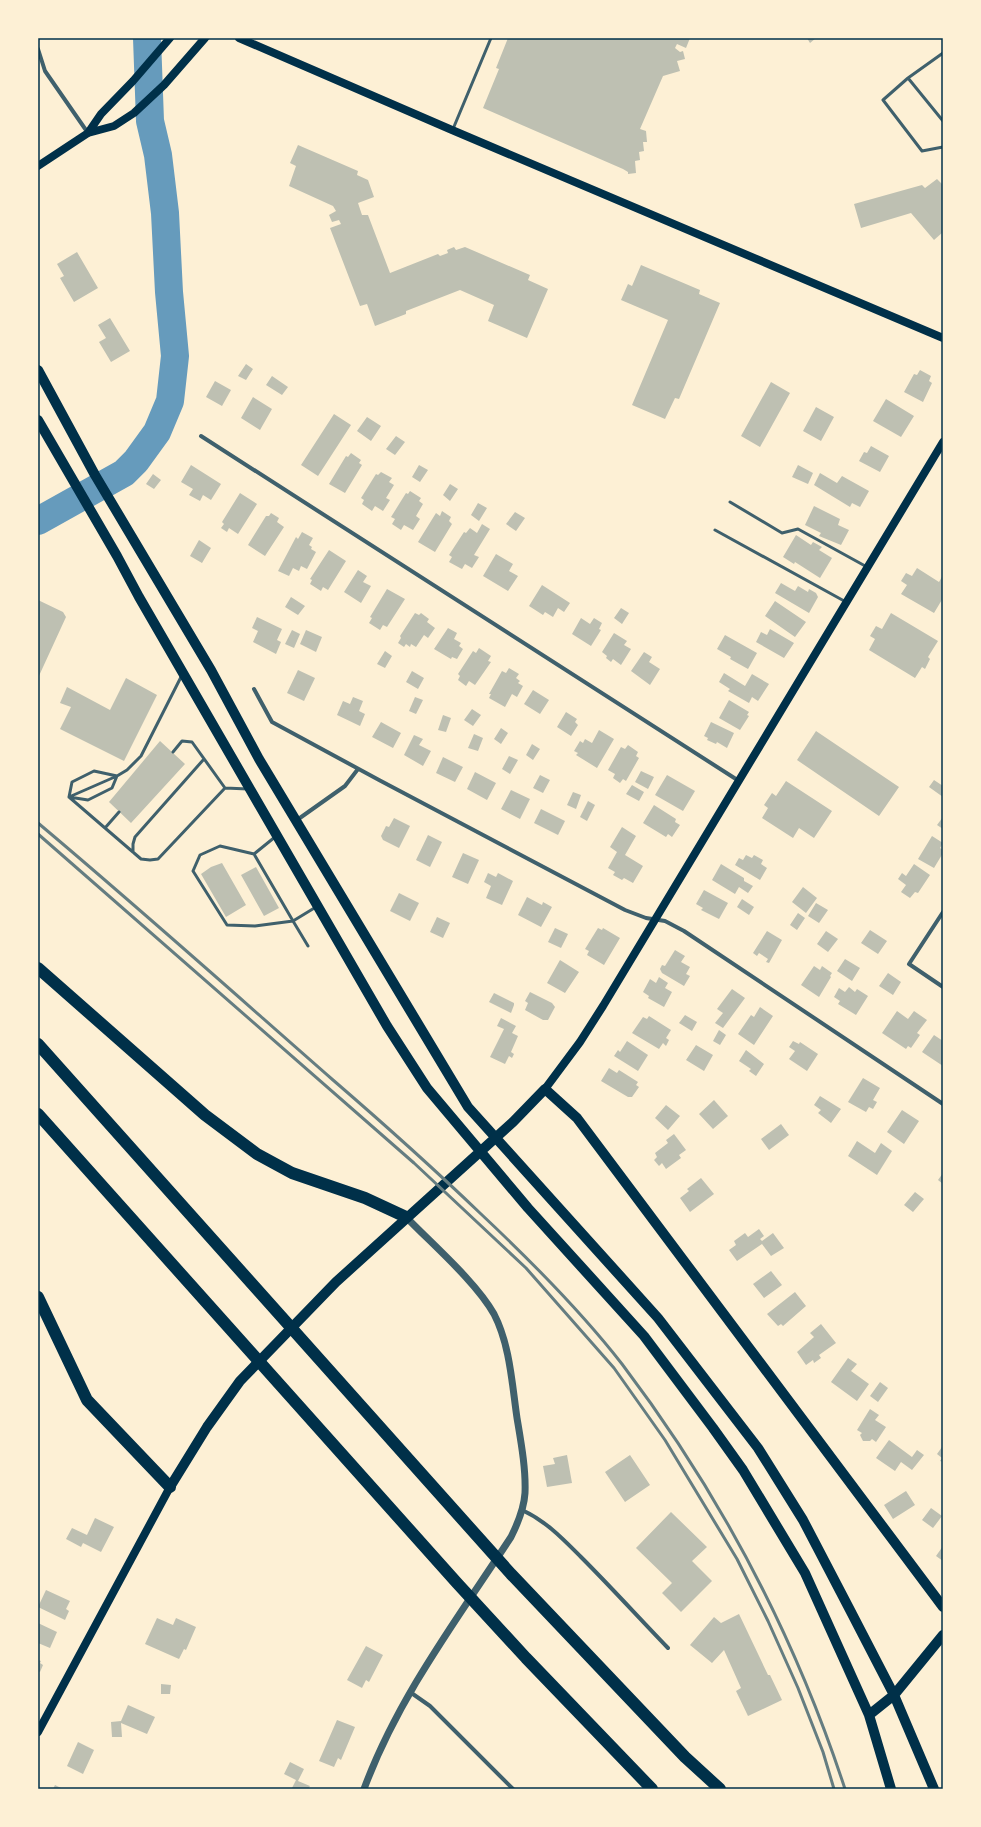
<svg xmlns="http://www.w3.org/2000/svg" width="981" height="1827" font-family="Commissioner,sans-serif">
<style>
.lines{fill:none;stroke-linecap:round;stroke-linejoin:round}
.river{stroke:#669bbc;stroke-width:28}
.building{fill:#bec0b2}
.service{stroke:#3f606c;stroke-width:3}
.minor{stroke:#3f606c;stroke-width:4}
.tertiary{stroke:#3f606c;stroke-width:7}
.secondary{stroke:#003049;stroke-width:8}
.primary{stroke:#003049;stroke-width:10}
.motorway{stroke:#003049;stroke-width:12}
.rail{stroke:#657d81;stroke-width:3}
.neatline{fill:none;stroke:#003049;stroke-width:1.5}
</style>
<rect width="100%" height="100%" fill="#fdf0d5"/>
<g class="lines">
<path class="river" d="M38,521L124,473L136,461L157,432L170,401L175,356L169,292L165,213L158,155L150,121L147,38"/>
</g>
<path class="building" d="M508,38H690L686,48L677,44L675,48L680,52L683,51L685,59L677,61L680,71L663,76L640,129L646,131L647,142H643L644,151L639,152L640,160L635,161L636,173L628,174V172L623,169L483,108L499,69L496,68Z
M807,38H816L810,43Z
M298,145L358,171L357,175L368,180L374,197L358,203L362,215H368L390,273L438,254L440,256L448,253L447,250L454,247L456,250L465,247L530,275L528,280L548,289L527,338L488,321L494,305L460,290L406,311V314L375,326L367,304L360,306L330,228L341,224L339,220L332,222L329,215L336,211L333,206L289,186L296,166L290,163Z
M937,179L943,185V232L934,240L911,213L861,228L854,204L922,185L925,188Z
M77,252L98,288L74,302L60,278L64,276L57,264Z
M641,265L700,290L699,294L720,303L679,399L675,398L665,419L632,405L668,320L621,300L628,284L632,286Z
M110,318L130,351L111,362L99,342L106,338L98,325Z
M246,364L253,369L246,380L238,376Z
M920,370L931,376L929,381L932,383L923,402L904,392L914,374L917,375Z
M272,376L288,387L282,395L266,385Z
M215,381L231,390L222,406L206,397Z
M771,382L790,393L760,447L741,436Z
M253,397L272,409L260,430L241,418Z
M886,399L914,416L901,437L873,421Z
M816,407L834,417L821,441L803,431Z
M334,414L351,425L318,476L301,465Z
M367,417L381,426L371,441L357,431Z
M396,436L405,442L395,455L386,449Z
M871,446L889,456L880,472L859,461L864,452L867,453Z
M351,453L361,460L359,463L362,465L345,493L329,484L346,456L348,457Z
M191,465L221,484L211,500L203,495L200,501L189,495L193,489L181,482Z
M419,465L428,470L420,482L412,477Z
M798,465L813,473L808,484L792,477Z
M381,472L392,478L389,482L394,485L386,498L390,500L383,511L375,506L372,511L362,504L364,500L361,498L376,474L378,475Z
M820,473L837,483L842,476L869,491L860,507L852,503L850,507L814,485Z
M153,474L161,480L154,489L146,484Z
M450,484L458,489L450,501L443,495Z
M410,491L421,498L419,501L423,504L416,516L420,519L413,530L404,525L401,530L392,524L395,519L391,517L406,493L408,494Z
M240,493L257,504L238,534L229,528L227,532L221,528L224,524L222,522Z
M478,503L487,508L479,521L471,515Z
M814,506L840,519L838,525L849,530L841,545L819,536L821,533L805,525Z
M442,511L451,517L449,521L452,524L435,552L418,542L436,513L440,516Z
M515,512L525,518L516,531L506,524Z
M271,513L279,518L277,522L284,527L265,556L248,545L266,516H269Z
M482,524L490,529L474,555L479,557L472,568L465,564L462,569L460,568L449,562L452,557L449,555L464,532L466,533L470,528L477,533Z
M302,532L313,538L309,545L312,547L311,549L316,552L307,569L301,566L299,571L293,568L289,576L278,571L296,537L298,539Z
M796,535L811,545L813,542L822,547L819,550L832,558L820,578L795,562L794,564L783,557Z
M199,540L211,548L202,563L190,556Z
M329,550L346,561L328,590L323,587L321,591L310,584L312,580L310,579Z
M496,554L513,564L509,571L518,576L508,591L483,576Z
M917,568L939,582L943,575V598L934,613L901,594L907,585L901,581L906,573L912,576Z
M358,570L367,576L363,582L371,586L361,603L344,592Z
M781,583L795,591L798,586L808,592L809,589L816,593L818,597L809,613L775,593Z
M542,585L570,603L564,612L558,608L553,617L545,612L543,615L529,606Z
M387,589L405,599L387,627L383,625L380,630L369,623L372,618L370,617Z
M291,597L305,606L298,615L285,607Z
M38,600L63,612L66,617L38,678Z
M775,601L806,622L795,637L765,616Z
M621,608L629,613L622,624L614,618Z
M415,613L419,615L421,613L429,619L427,622L435,628L428,638L424,635L416,647L411,644L410,647L406,644L404,647L398,643L401,638L400,636Z
M891,613L938,641L928,657L930,659L925,669L922,667L915,678L869,650L875,639L870,636L876,626L882,629Z
M257,617L282,629L277,640L281,642L276,654L253,642L258,631L252,628Z
M581,618L590,624L594,618L602,623L599,629L601,630L591,646L572,634Z
M448,628L457,633L454,639L461,643L459,646L463,649L457,659L452,657L451,659L434,649Z
M770,629L794,643L784,658L756,642L761,632L767,635Z
M292,630L300,634L294,648L285,644Z
M306,630L322,637L316,652L300,644Z
M614,633L627,641L624,645L631,649L621,665L613,659L611,662L606,658L607,656L602,652Z
M725,635L757,653L748,669L730,659L731,657L717,649Z
M479,648L491,656L488,661L491,662L475,685L469,681L466,686L458,680L460,676L458,674L473,651L476,653Z
M385,651L392,656L385,668L377,664Z
M644,652L652,657L649,662L660,669L650,685L631,671Z
M509,668L519,674L516,678L520,681L518,683L523,686L517,697L512,694L505,707L489,698L491,694H489L502,671L506,673Z
M298,670L315,678L304,701L287,693Z
M412,671L424,678L418,689L406,682Z
M724,673L745,686L752,674L769,684L758,701L752,697L749,703L728,691L730,689L719,682Z
M126,678L157,695L124,761L60,729L71,707L60,703L67,687L110,710Z
M533,690L549,700L540,714L524,704Z
M353,697L363,701L359,711L365,714L360,726L337,715L343,701L350,704Z
M415,697L423,700L416,714L409,711Z
M729,700L749,712L747,715L749,716L740,730L719,718Z
M472,709L481,715L473,726L464,720Z
M566,712L577,719L575,722L578,725L571,736L557,727Z
M443,715L451,718L446,732L438,730Z
M381,722L401,733L393,748L372,737Z
M711,722L734,733L727,748L717,742L716,744L707,740L708,738L704,736Z
M501,728L508,733L501,744L494,739Z
M599,730L614,739L597,768L576,755L578,753L574,751L580,741L583,743L585,739L592,743Z
M816,731L899,787L879,816L797,760Z
M474,734L483,738L478,751L468,748Z
M414,735L423,739L419,745L431,751L423,766L404,755Z
M160,741L185,764L131,823L109,802Z
M532,744L540,749L533,760L526,755Z
M628,745L638,752L636,756L639,758L626,781L623,779L620,783L613,778L615,774L608,770L621,747L625,749Z
M509,756L518,760L510,774L502,769Z
M443,757L463,767L455,782L436,773Z
M641,771L654,777L648,789L635,782Z
M475,772L496,783L487,800L467,789Z
M540,775L550,780L543,793L533,788Z
M667,775L695,791L683,811L655,795Z
M934,780L943,786V797L929,787Z
M786,781L832,811L814,838L799,828L793,838L762,818L768,808L764,805L772,793L776,796Z
M632,785L644,792L639,801L626,794Z
M511,790L530,799L520,819L501,809Z
M573,792L581,795L576,809L567,805Z
M588,801L595,805L587,821L580,817Z
M654,805L676,819L675,822L680,825L672,837L668,834L666,837L643,823Z
M541,809L565,821L558,835L534,823Z
M943,817V829L937,825Z
M394,818L410,826L399,848L383,840L381,836L386,826L389,827Z
M622,827L636,836L625,855L643,866L633,883L624,878L622,880L613,875L615,872L608,868L617,852L610,847Z
M428,835L442,842L430,867L416,860Z
M932,836L943,843L940,848L943,850V853L934,868L918,859Z
M463,853L479,860L468,884L452,877Z
M746,855L752,858L754,855L763,860L761,864L767,868L760,880L735,865L739,858L743,860Z
M222,863L246,905L226,917L201,874L211,867Z
M721,864L744,878V881L753,886L748,893L739,887L735,894L712,880Z
M914,864L930,875L918,893L915,892L910,898L901,892L906,885L898,879L902,873L906,876Z
M256,867L279,908L264,916L241,875Z
M488,873L496,877L498,873L513,881L502,905L486,898L491,886L484,882Z
M803,887L817,898L806,913L792,902Z
M704,890L728,903L719,919L701,910L703,908L696,904Z
M399,893L419,903L410,921L390,911Z
M527,897L542,905L543,902L552,907L541,927L518,915Z
M742,899L754,907L749,915L737,907Z
M816,903L828,910L819,923L808,916Z
M798,913L805,918L797,930L790,925Z
M437,917L450,923L443,938L430,932Z
M555,928L568,934L561,948L548,942Z
M598,928L602,930L603,928L620,938L604,965L587,955L589,951L585,949Z
M870,930L887,941L878,954L861,943Z
M767,931L782,940L769,963L766,962L768,959L759,953L757,956L753,953Z
M826,931L838,939L828,952L817,944Z
M675,950L685,956L681,962L690,967L686,974L690,976L684,986L662,973L660,969L662,965L665,966Z
M845,959L860,968L852,981L837,971Z
M560,960L579,972L565,993L547,983Z
M814,966L820,970L822,966L832,973L830,976L831,977L819,997L801,985Z
M888,973L901,982L893,995L879,986Z
M659,977L668,983L665,988L672,992L664,1007L648,998L649,996L643,992L650,979L656,983Z
M849,987L855,992L857,989L868,996L856,1015L838,1004L840,1001L834,997L839,988L845,992Z
M732,989L745,998L723,1028L715,1023L723,1013L717,1009Z
M530,992L552,1003L555,1007L548,1020H543L525,1010L528,1003L525,1001Z
M494,993L514,1003V1005L511,1013L489,1002Z
M760,1007L773,1016L754,1045L738,1034L751,1015L754,1017Z
M897,1011L908,1019L914,1011L927,1020L917,1033L920,1035L911,1048L908,1046L906,1049L882,1033Z
M685,1015L697,1022L692,1031L679,1023Z
M649,1016L671,1030L666,1038L669,1040L666,1046L663,1043L659,1049L632,1033L643,1017L647,1019Z
M501,1018L516,1026L512,1033L518,1036L511,1052L514,1054L512,1058L509,1056L505,1064L490,1057L504,1029L497,1026Z
M719,1030L726,1035L720,1045L713,1041Z
M934,1035L943,1041V1066L922,1052Z
M627,1041L648,1055L638,1071L614,1056L618,1050L620,1052Z
M793,1041L799,1044L800,1042L818,1054L807,1071L789,1059L795,1051L789,1047Z
M696,1045L713,1055L704,1071L686,1060Z
M746,1050L764,1064L756,1076L749,1071L751,1069L739,1061Z
M609,1068L617,1073L619,1070L638,1082L636,1085L639,1087L632,1097H628L601,1081Z
M863,1078L880,1088L873,1100L877,1102L873,1109L869,1107L866,1112L848,1102Z
M820,1096L841,1109L831,1123L818,1113L821,1110L814,1105Z
M714,1100L728,1116L713,1129L699,1114Z
M666,1105L680,1116L668,1130L655,1118Z
M902,1110L919,1121L904,1144L887,1132Z
M781,1124L789,1135L769,1150L761,1139Z
M674,1134L686,1150L679,1155L681,1158L666,1169L662,1163L659,1166L654,1160L657,1157L655,1153L668,1143L666,1140Z
M857,1141L875,1153L881,1143L892,1151L877,1175L848,1156Z
M943,1173V1184L938,1180Z
M701,1178L714,1194L690,1212L680,1198L689,1191L687,1189Z
M915,1192L924,1199L913,1212L904,1205Z
M759,1229L764,1236L760,1239L762,1241L773,1233L784,1248L771,1256L762,1244L737,1261L729,1250L736,1245L734,1241L745,1233L748,1237Z
M771,1271L782,1285L764,1298L753,1284Z
M795,1292L806,1306L783,1326L781,1324L778,1326L767,1314Z
M821,1324L836,1343L819,1355L821,1358L814,1363L813,1360L806,1365L797,1352L814,1337L810,1333Z
M848,1358L857,1364L851,1371L869,1384L857,1401L831,1382Z
M880,1382L888,1388L878,1402L870,1396Z
M870,1409L879,1415L875,1420L886,1427L876,1442L872,1439L870,1441H863L860,1435L862,1433L857,1430Z
M889,1440L912,1457L917,1450L924,1455L912,1470L901,1462L895,1471L876,1458Z
M942,1447L943,1449V1462L940,1461L942,1458L937,1454Z
M567,1455L572,1483L547,1487L543,1466L555,1464L553,1458Z
M630,1455L650,1485L625,1502L605,1472Z
M906,1491L915,1505L893,1519L884,1505Z
M931,1508L942,1516L933,1528L922,1520Z
M671,1512L707,1547L692,1561L712,1581L681,1612L662,1593L672,1583L636,1548Z
M95,1518L114,1527L101,1552L83,1543L81,1547L66,1539L72,1528L87,1535Z
M943,1546V1561L936,1556Z
M46,1590L70,1601L66,1609L69,1611L65,1620L38,1607Z
M739,1614L768,1675H770L782,1700L748,1716L736,1691L741,1688L724,1650L712,1663L690,1645L714,1617L721,1623Z
M157,1618L173,1625L176,1618L196,1627L186,1650L184,1649L179,1659L145,1644Z
M38,1623L57,1632L50,1648L38,1643Z
M366,1646L383,1655L369,1682L366,1680L362,1688L347,1680Z
M38,1660L41,1661L40,1663L43,1665L40,1672L38,1671Z
M161,1684L171,1685L170,1694H161Z
M128,1705L155,1717L147,1734L121,1723L122,1737H112L111,1722L121,1721Z
M337,1720L355,1727L341,1760L338,1758L334,1767L319,1761Z
M78,1742L94,1750L83,1774L67,1766Z
M290,1762L304,1769L298,1781L310,1786L308,1789L292,1788L296,1780L284,1774Z
M55,1785L63,1789H53Z"/>
<g class="lines">
<path class="service" d="M943,53L908,78L883,100L922,151L943,147
M908,78L943,121
M453,129L491,38
M730,502L782,533L798,529L867,567
M715,530L846,602
M182,675L141,756L127,770L117,776L94,771L72,782L69,797L141,859L150,860L158,859L225,788L248,789
M173,752L182,741L192,742L225,788
M69,797L88,800L112,788L117,776
M69,797L117,776
M105,828L119,812
M275,837L254,854L293,921L316,907
M133,852V844L135,837L204,759
M254,854L220,846L200,855L193,871L227,925L255,926L293,921L308,946"/>
<path class="minor" d="M38,49L45,71L88,133
M201,436L739,781
M254,689L272,722L379,780L625,910L646,918L665,921L684,931L943,1104
M297,820L345,786L358,769
M943,912L909,964L943,987
M522,1510C546,1521 563,1539 581,1557C611,1587 639,1618 668,1648
M410,1692L430,1706L513,1789"/>
<path class="tertiary" d="M364,1789C398,1697 458,1618 511,1537C518,1523 524,1509 525,1493C526,1469 521,1442 517,1418C512,1384 510,1345 494,1314C476,1282 433,1245 406,1217"/>
<path class="secondary" d="M239,38L452,130L943,338
M88,133L101,114L133,81L170,38
M38,166L88,133L114,126L134,113L164,85L205,38
M545,1089L580,1042L603,1006L943,442
M38,1732L170,1487"/>
<path class="primary" d="M38,370L95,475L211,670L259,759L468,1107L658,1318L758,1448L803,1520L850,1610L894,1695L934,1789
M38,420L117,556L139,597L387,1026L427,1088L528,1208L644,1336L713,1428L743,1470L805,1573L869,1715L891,1789
M170,1487L207,1427L240,1381L336,1282L513,1122L545,1089L577,1118L943,1607
M869,1715L894,1695L943,1635"/>
<path class="motorway" d="M38,968L205,1115L257,1154L292,1173L365,1198L406,1217
M38,1044L511,1574L685,1757L720,1789
M38,1114L457,1583L526,1658L652,1789
M38,1297L87,1400L170,1487"/>
<path class="rail" d="M38,823C138,907 235,994 333,1080C384,1124 433,1168 481,1214C531,1261 580,1310 622,1364C719,1492 795,1636 845,1789
M38,834L414,1163L526,1268L614,1368L665,1440L737,1559L768,1621L798,1688L823,1752L834,1789"/>
</g>
<rect width="981" height="1827" fill="none" stroke="#fdf0d5" stroke-width="78"/>
<rect x="39" y="39" width="903" height="1749" class="neatline"/>
</svg>
